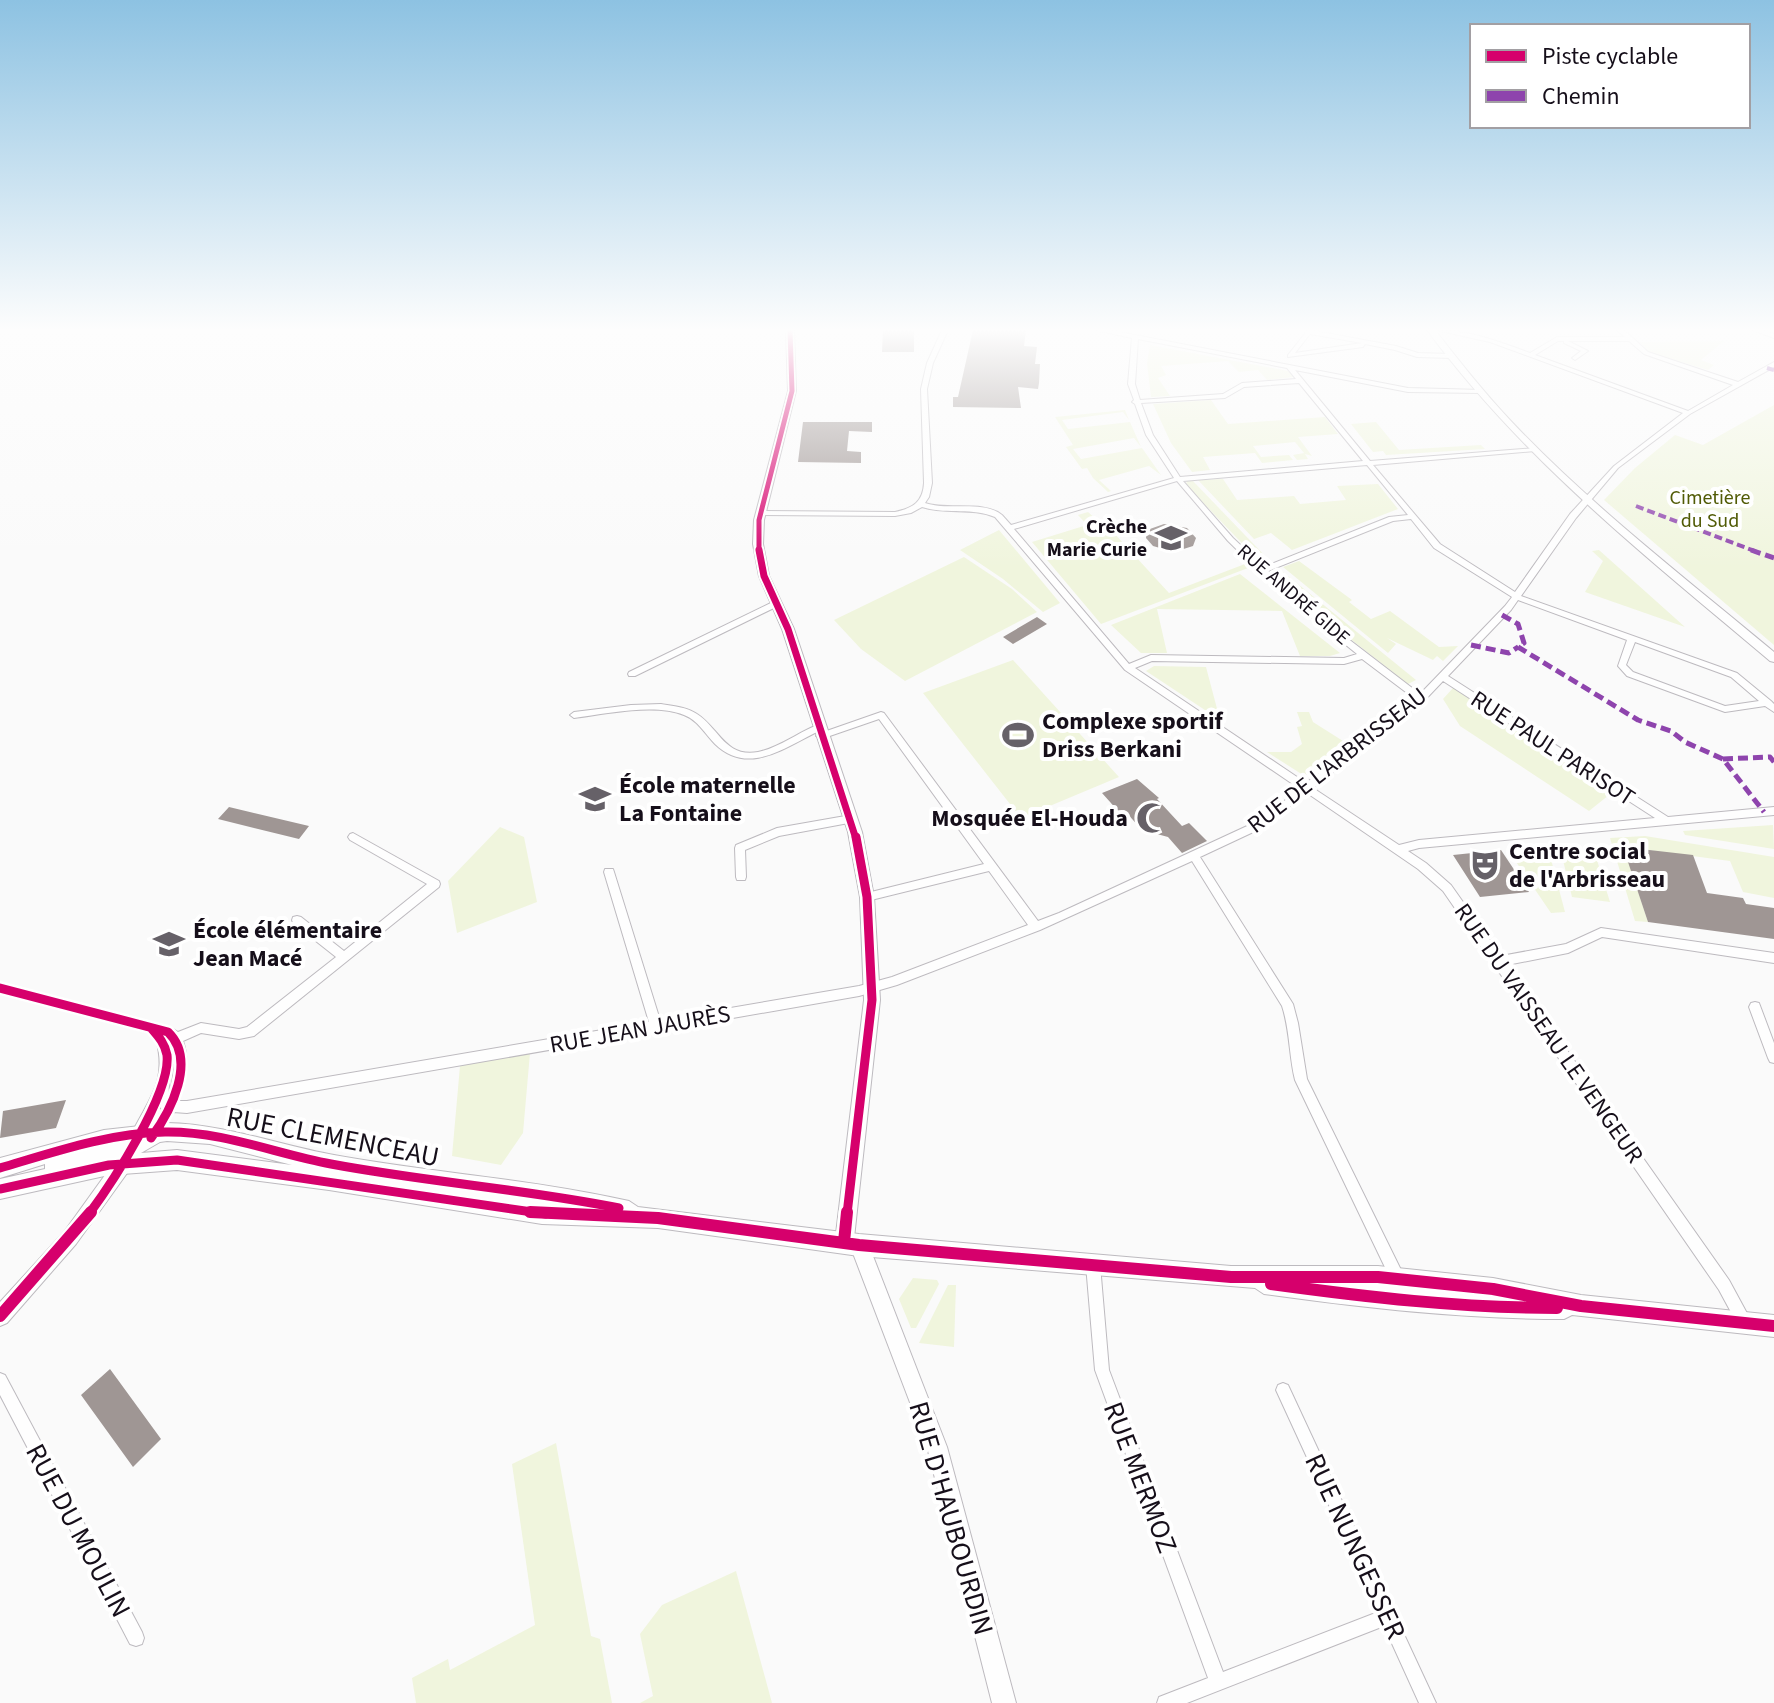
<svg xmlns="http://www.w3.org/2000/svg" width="1774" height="1703" font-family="'Source Sans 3',sans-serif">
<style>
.green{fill:#f0f5dd}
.building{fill:#9f9694}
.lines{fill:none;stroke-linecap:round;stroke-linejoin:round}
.minor-casing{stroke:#bdbabf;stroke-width:2}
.tertiary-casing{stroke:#bdbabf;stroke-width:2}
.secondary-casing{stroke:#bdbabf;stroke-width:2}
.primary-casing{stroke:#bdbabf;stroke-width:2}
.minor{fill:#fefefe;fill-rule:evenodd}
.tertiary{fill:#fefefe;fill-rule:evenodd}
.secondary{fill:#fefefe;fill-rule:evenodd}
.primary{fill:#fefefe;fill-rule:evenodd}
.quiet-far1{stroke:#8e44ad;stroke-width:4;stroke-dasharray:8 4;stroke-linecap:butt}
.quiet{stroke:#8e44ad;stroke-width:5;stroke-dasharray:10 5;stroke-linecap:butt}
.cycleway-far3-casing{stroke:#fff;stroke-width:8}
.cycleway-far2-casing{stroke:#fff;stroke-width:11}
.cycleway-far1-casing{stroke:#fff;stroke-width:14}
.cycleway-casing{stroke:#fff;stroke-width:17}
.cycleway-far3{stroke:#d6006c;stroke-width:5}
.cycleway-far2{stroke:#d6006c;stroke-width:7}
.cycleway-far1{stroke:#d6006c;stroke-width:9}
.cycleway{stroke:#d6006c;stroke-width:12}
.labels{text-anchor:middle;stroke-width:8;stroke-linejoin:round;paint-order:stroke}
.far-park-label{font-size:20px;fill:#515b06;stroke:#fff}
.far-poi-label{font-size:20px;font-weight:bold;fill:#160f1a;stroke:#fff;text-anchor:end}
.far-street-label{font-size:20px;fill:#160f1a;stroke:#fff}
.poi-label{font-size:24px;font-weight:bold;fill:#160f1a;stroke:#fff;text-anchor:start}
.street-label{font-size:24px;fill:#160f1a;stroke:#fff}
.near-street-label{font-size:28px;fill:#160f1a;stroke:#fff}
</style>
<rect width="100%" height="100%" fill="#fafafa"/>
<path class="green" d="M1724,341L1701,360L1714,365L1708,370L1651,353L1639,342Z
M1150,345L1288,371L1293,377L1267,380L1258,370L1239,372L1228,361L1161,366L1166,375L1158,378L1170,396L1151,397L1147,363Z
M1211,400L1228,424L1325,417L1338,434L1298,437L1312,456L1305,454L1308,459L1297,460L1293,455L1304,453L1295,442L1253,446L1261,457L1289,455L1293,460L1262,463L1255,453L1203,457L1210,470L1192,472L1171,443L1153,404Z
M1774,405V645L1604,500L1635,468L1675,435L1703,445Z
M1125,410L1129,420L1123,412L1062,420L1068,429L1130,422L1141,447L1134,438L1073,449L1081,459L1142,448L1161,475L1149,466L1099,480L1111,491L1108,492L1093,478L1087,468L1082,469L1066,447L1073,445L1055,417Z
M1376,422L1399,450L1481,445L1485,449L1386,455L1383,451L1373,452L1351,424Z
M1223,479L1237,500L1294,496L1300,504L1346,500L1337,486L1378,484L1398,509L1292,550L1271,533L1254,539L1198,480Z
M1187,480H1192L1269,560L1259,561L1186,485Z
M1088,512L1098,521L1102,520L1169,593L1245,564L1248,568L1101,624L1032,542L1087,525L1078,515Z
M999,530L1060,603L1043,612L1003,579L960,550Z
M1599,550L1685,627L1585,592L1603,561L1592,551Z
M964,557L1012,589L1037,612L905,681L861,649L834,620Z
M1299,561L1352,600L1349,602L1371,619L1390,611L1439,647L1458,646L1443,661L1437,656L1433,660L1387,638L1396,644L1388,653L1283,567Z
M1277,567L1416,680L1408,684L1312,609L1272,574V571Z
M1240,574L1340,653L1330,656H1300L1282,611L1157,609L1167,653H1141L1111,625Z
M1013,660L1119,777L1021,818L923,693Z
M1154,666L1206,667L1220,720L1146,671Z
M1453,688L1614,791L1589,811L1460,726L1443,699Z
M1297,712H1309L1313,722L1343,741L1326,755L1330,758L1308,775H1303L1267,752H1291L1302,744L1297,727L1302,726Z
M1773,825L1774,849L1685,835L1683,831Z
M500,827L524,837L537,902L457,933L448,881Z
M1645,836L1774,857V898L1743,892L1730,861L1624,847L1648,922L1635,921L1610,838Z
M1548,848L1565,912L1551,913L1510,853Z
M1561,852L1596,857L1610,902L1572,897Z
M530,1053L523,1133L501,1165L452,1156L460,1066Z
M913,1278L937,1280L939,1284L916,1328H911L899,1299Z
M948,1285H956L954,1347L919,1343Z
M556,1443L591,1636L600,1639L612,1703H416L412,1678L448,1659L450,1670L535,1625L512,1464Z
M736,1571L772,1703H640L653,1696L640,1634L662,1605Z"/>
<path class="building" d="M883,330H914V352H882Z
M973,330H1026L1024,346L1037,347L1035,364H1040L1039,383L1038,389L1018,387L1021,408L953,407V397H958Z
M803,422H872V432L849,431L847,451L861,452V463L798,462Z
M1164,524L1187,528L1196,538L1193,546L1174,552L1153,546L1146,538L1147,530Z
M1037,617L1047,624L1013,644L1003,637Z
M1137,779L1159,798L1157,799L1182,826L1189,823L1207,841L1182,853L1168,837L1142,830L1124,810L1119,812L1102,793Z
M229,807L309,826L299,839L218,819Z
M1623,847L1693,855L1707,893L1743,898L1746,904L1774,908V939L1648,922Z
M1501,850L1529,892L1480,897L1453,855Z
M66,1100L56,1128L0,1138L3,1111Z
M110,1369L161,1439L133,1467L81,1395Z"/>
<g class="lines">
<defs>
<path id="minor" d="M942,330H948L933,363L927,389L932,483L929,497L925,503C948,511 984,500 1002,515C1005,518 1008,522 1011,525L1174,478L1146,435L1135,404L1132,402L1134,400L1128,384L1132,338L1095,330H1109L1408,388L1482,390V392L1480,393L1408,392L1295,370L1370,461L1537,448V450L1535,451L1373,465L1440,544L1515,592L1570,514L1614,466L1683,413L1490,342L1436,330C1469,330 1500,342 1530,353L1557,337H1625L1617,330H1624L1648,352L1738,382L1774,362V367L1690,414L1618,468L1576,518L1521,596L1737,673L1771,701L1774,704V712L1765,706L1725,712L1627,676L1618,666L1627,640L1518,600L1511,610L1448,676L1668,817L1774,807V815L1419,848L1408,851L1426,863L1451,885L1501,956L1566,944L1601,928L1774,953V963L1602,937L1568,953L1507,965L1729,1280L1749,1317L1751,1322L1749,1327L1744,1329L1739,1327L1719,1290L1443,891L1418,869L1307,793L1264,827L1200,857L1293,1004L1298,1023L1307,1079L1403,1274L1405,1279L1403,1284L1398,1286L1393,1284L1295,1080C1289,1056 1290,1030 1282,1006L1192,861L1040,930L897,985L859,996L187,1113L173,1112L159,1138L155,1140L151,1138L149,1134L162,1110L160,1106L141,1139L137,1141L133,1139L131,1135C148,1099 168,1083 156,1039L158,1035L0,993V983L173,1029L178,1032L201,1023L239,1029L247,1027L336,957L293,923L292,920L293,917L297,916L301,917L344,951L427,884L350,840L348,837L350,834L353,833L439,881L440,884L439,887L254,1036L239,1039L201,1033L183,1041C190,1061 185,1081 178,1101H187L649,1022L604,872L605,869H613L614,872L660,1020L859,986L892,977L1028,925L989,871L867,901L863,900L862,897L863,894L867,893L984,864L879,719L821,739L816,736L818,734L881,712L884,713L1038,921L1059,913L1258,821L1300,789L1125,670L995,517C972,507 946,515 922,507L911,513L895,516L761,515L757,513L761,511L895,512C913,508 923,502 924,483L921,389L927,363ZM1138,339L1287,368L1296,379L1242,383L1223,394L1140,400L1135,384ZM1558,341H1564V343L1581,351L1572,358L1575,360L1588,351L1568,341H1629L1644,354L1733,385L1688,411L1535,355ZM1299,383L1363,461L1180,477L1153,435L1141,403L1225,398L1244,387ZM1367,465L1408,515L1389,517L1264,567L1233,538L1183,481ZM1177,481L1228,541L1279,591L1357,654L1344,658L1151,655L1129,664L1014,529ZM1411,519L1434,548L1512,597L1505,606L1420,694L1338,631L1268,571L1393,521ZM1635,642L1731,677L1759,701L1725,706L1633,672L1626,665ZM1362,659L1415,699L1306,783L1135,668L1152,661L1344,664ZM1443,681L1655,818L1419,840L1399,845L1313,788L1424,701ZM173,1045C176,1062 174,1078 169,1094C167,1078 175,1066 170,1046Z
M1310,330L1396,346L1418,353L1451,354L1454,356L1451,358L1417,357L1395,350L1365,344L1363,347L1288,357V355L1307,331ZM1310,334L1362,343L1295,353Z
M1752,330H1762L1774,334V338Z
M777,600L781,603L780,605L635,676H629L628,674L629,672Z
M661,704C673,706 687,707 697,714C719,728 725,758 758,752C778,748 796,734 815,726H821L823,728L821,730C787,746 749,777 715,744C705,734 698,720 684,715C654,703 606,714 574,718L570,715L574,712L631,705Z
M851,815L854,816L856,819L854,822L779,836L745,850L746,877L745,880H737L736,877L735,848L736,845L777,828Z
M1755,1002L1759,1003L1774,1043V1063L1770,1062L1768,1058L1749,1007L1751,1003Z
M1093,1258L1098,1260L1100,1265L1109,1370L1223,1672L1378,1612L1276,1390L1278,1385L1283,1383L1288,1385L1436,1703H1419L1384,1626L1187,1703H1157L1159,1697L1208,1678L1095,1370L1086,1265L1088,1260Z
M0,1373L5,1375L142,1632L144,1638L142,1644L136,1646L130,1644L0,1395Z"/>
<path id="tertiary" d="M1427,330H1435C1459,361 1483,391 1509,419C1590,505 1684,577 1774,652V662L1770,661C1648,558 1523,460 1427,330Z
M124,1154L130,1157L133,1163L130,1169L76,1244L7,1323L0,1326V1302L64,1232L118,1157Z"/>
<path id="secondary" d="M786,330H794L796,391L764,520L763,544L769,576L794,629L862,832L874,897L880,1000L854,1238L859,1236L866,1238L947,1447L1016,1703H992L927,1447L851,1248L844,1251L837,1249L835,1242L864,1000L860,897L848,832L782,629L759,576L753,544L754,520L788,391Z"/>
<path id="primary" d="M167,1123C225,1124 278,1145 334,1155C432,1173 532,1179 629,1201L638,1207L859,1234L1231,1266H1378L1493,1278L1581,1295L1774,1315V1337L1572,1315L1564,1319C1463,1319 1364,1308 1264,1294L1255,1288L859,1256L658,1228L542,1224L329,1190L177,1170L109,1175L0,1199V1179L45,1169V1164L0,1178V1158L104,1130ZM167,1141L210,1144L292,1165L177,1150L141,1153L160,1142Z"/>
</defs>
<use href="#minor" class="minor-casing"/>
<use href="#tertiary" class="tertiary-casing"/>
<use href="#secondary" class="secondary-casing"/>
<use href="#primary" class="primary-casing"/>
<use href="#minor" class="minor"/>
<use href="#tertiary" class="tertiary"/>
<use href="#secondary" class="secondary"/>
<use href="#primary" class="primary"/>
<path class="quiet-far1" d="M1767,368L1774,370
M1636,506L1757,552"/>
<path class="quiet" d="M1751,550L1774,558
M1502,615L1518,624L1524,643L1518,647L1638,720L1671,731L1685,742L1723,759L1764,812
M1471,645L1509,653L1518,647
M1723,759L1770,757L1774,762"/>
<defs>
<path id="cycleway-far3" d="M759,552V520L792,391L790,330"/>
<path id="cycleway-far2" d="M759,550L764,576L788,629L856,839"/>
<path id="cycleway-far1" d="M0,988L168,1032C197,1060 171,1111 151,1138
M0,1168C54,1152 109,1133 165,1132C223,1131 276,1154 331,1164C427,1182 524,1189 619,1208
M0,1189L109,1165L177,1160L546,1214
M89,1214C112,1183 171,1093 167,1055C165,1044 159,1037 152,1029
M847,1214L872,1000L867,897L856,837"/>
<path id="cycleway" d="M530,1212L658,1218L859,1245L1231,1277H1378L1493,1289L1581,1306L1774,1326
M844,1242L847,1212
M1271,1284C1366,1297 1461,1308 1557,1308
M0,1316L91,1212"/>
</defs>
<use href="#cycleway-far3" class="cycleway-far3-casing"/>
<use href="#cycleway-far2" class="cycleway-far2-casing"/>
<use href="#cycleway-far1" class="cycleway-far1-casing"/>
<use href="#cycleway" class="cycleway-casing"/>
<use href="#cycleway-far3" class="cycleway-far3"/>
<use href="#cycleway-far2" class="cycleway-far2"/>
<use href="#cycleway-far1" class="cycleway-far1"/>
<use href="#cycleway" class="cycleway"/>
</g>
<linearGradient id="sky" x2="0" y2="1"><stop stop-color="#8dc2e2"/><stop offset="0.58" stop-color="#fdfdfd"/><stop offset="1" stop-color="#fdfdfd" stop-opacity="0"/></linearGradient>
<rect width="1774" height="569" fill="url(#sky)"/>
<defs>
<symbol id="school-bare" viewBox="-9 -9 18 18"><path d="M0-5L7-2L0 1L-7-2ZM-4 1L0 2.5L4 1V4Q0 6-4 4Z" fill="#666168" stroke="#fff" stroke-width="2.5" paint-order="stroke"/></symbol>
<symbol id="stadium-bare" viewBox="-9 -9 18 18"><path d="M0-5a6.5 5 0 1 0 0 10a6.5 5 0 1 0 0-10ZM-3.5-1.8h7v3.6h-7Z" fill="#666168" stroke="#fff" stroke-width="2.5" paint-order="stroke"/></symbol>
<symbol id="mosque-bare" viewBox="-9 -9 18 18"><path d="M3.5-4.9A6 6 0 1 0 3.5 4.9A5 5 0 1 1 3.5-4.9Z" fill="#666168" stroke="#fff" stroke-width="2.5" paint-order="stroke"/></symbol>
<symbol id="theatre-bare" viewBox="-9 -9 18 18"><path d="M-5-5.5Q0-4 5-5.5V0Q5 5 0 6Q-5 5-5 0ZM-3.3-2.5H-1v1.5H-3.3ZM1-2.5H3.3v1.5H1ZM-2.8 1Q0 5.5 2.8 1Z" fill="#666168" stroke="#fff" stroke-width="2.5" paint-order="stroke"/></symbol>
</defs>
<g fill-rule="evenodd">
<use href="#school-bare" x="1149" y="516" width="44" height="44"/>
<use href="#stadium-bare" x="996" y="713" width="44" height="44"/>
<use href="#school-bare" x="573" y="777" width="44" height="44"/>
<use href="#mosque-bare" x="1130" y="796" width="44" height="44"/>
<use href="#theatre-bare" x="1463" y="843" width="44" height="44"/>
<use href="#school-bare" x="147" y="922" width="44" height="44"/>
</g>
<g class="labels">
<g class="far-park-label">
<text x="1710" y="504">Cimetière<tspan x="1710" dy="23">du Sud</tspan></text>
</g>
<g class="far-poi-label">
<text x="1147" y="533">Crèche<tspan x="1147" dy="23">Marie Curie</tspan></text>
</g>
<g class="far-street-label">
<text transform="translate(1294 594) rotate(41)" y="7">RUE ANDRÉ GIDE</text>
</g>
<g class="poi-label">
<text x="1042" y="729">Complexe sportif<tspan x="1042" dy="28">Driss Berkani</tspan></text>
<text x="619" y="793">École maternelle<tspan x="619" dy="28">La Fontaine</tspan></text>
<text x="1128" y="826" text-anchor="end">Mosquée El-Houda</text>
<text x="1509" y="859">Centre social<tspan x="1509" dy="28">de l'Arbrisseau</tspan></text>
<text x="193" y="938">École élémentaire<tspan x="193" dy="28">Jean Macé</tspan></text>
</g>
<g class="street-label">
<text transform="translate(1553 748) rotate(33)" y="8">RUE PAUL PARISOT</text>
<text transform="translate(1337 760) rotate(-38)" y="8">RUE DE L'ARBRISSEAU</text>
<text transform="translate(640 1029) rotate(-10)" y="8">RUE JEAN JAURÈS</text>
<text transform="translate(1549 1033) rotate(55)" y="8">RUE DU VAISSEAU LE VENGEUR</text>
</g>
<g class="near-street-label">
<text transform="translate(333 1136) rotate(11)" y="10">RUE CLEMENCEAU</text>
<text transform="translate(1141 1477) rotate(69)" y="10">RUE MERMOZ</text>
<text transform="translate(952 1518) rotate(74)" y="10">RUE D'HAUBOURDIN</text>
<text transform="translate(79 1530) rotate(62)" y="10">RUE DU MOULIN</text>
<text transform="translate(1356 1546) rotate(65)" y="10">RUE NUNGESSER</text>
</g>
</g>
<rect x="1470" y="24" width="280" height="104" fill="#ffffff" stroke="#a29fa3" stroke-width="2"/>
<rect x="1486" y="50" width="40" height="12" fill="#d6006c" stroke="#a29fa3" stroke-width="2"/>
<text x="1542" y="64" font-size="24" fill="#160f1a">Piste cyclable</text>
<rect x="1486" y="90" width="40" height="12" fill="#8e44ad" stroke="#a29fa3" stroke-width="2"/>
<text x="1542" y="104" font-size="24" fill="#160f1a">Chemin</text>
</svg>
